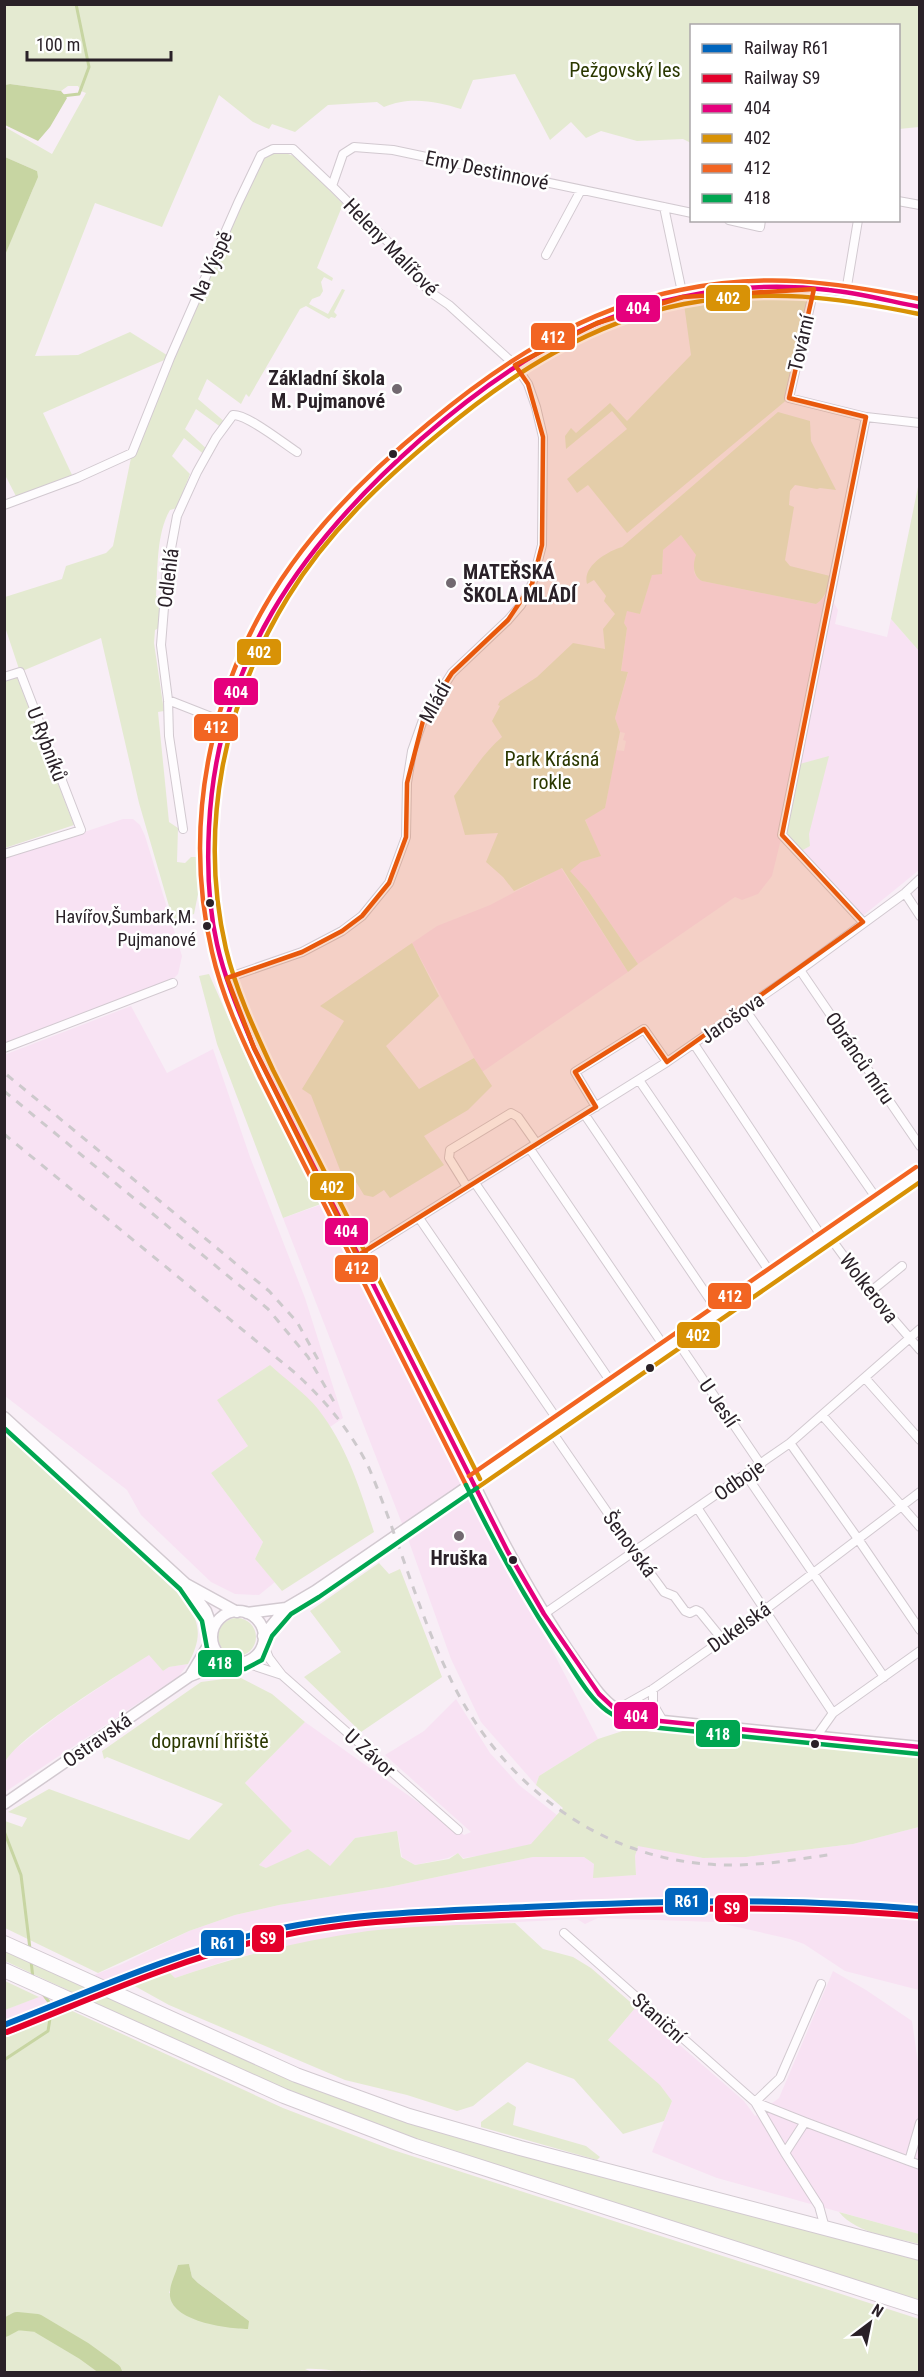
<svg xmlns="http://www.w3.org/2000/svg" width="924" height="2377" font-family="'Roboto Condensed',sans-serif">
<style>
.built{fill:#f8e2f3}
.green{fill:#e4ead1;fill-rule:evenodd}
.water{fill:#c7d5a2}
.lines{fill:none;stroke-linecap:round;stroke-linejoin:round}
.stream{stroke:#c7d5a2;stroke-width:3}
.river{stroke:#c7d5a2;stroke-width:18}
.street-casing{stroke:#d2c9d0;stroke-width:10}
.secondary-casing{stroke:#d2c9d0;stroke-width:13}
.highway-casing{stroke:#d2c9d0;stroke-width:16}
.street{stroke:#fefcfe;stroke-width:8}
.secondary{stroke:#fefcfe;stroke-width:10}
.highway{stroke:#fefcfe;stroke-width:14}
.rail{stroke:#cdc9cc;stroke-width:3;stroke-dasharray:8 8;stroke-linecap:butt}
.bus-1-casing{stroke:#fff;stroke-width:9}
.bus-2-casing{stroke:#fff;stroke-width:9}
.bus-3-casing{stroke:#fff;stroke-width:9}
.bus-4-casing{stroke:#fff;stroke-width:9}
.bus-1{stroke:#e5007d;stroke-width:4.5}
.bus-2{stroke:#d89206;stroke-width:4.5}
.bus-3{stroke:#f26522;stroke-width:4.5}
.bus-4{stroke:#00a651;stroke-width:4.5}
.rail-1-casing{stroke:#fff;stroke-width:10}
.rail-2-casing{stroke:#fff;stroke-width:10}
.rail-1{stroke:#0065bd;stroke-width:6}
.rail-2{stroke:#e4002b;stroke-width:6}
.marked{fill:#e8590c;fill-opacity:0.2;stroke:#e8590c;stroke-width:4.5;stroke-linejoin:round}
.poi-dot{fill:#726970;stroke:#fff;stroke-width:2}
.bus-dot{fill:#2a2128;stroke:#fff;stroke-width:2}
.labels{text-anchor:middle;stroke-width:5;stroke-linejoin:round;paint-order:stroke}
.bus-label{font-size:18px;fill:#2a2128;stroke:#fff;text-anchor:end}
.park-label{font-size:20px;fill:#2b3800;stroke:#fff}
.street-label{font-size:20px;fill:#2a2128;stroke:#fff}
.poi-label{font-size:20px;font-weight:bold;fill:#2a2128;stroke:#fff;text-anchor:end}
.line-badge{stroke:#fff;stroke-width:2}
.badge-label{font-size:16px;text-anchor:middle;font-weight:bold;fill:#fff}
</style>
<rect width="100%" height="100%" fill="#f8eef6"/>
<path class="built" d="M681,535L697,555L694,572L697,578L702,581L816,604L826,595L830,576L839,577L834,603L838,610L835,624L887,637L891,619L919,651V870L859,919L798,853L810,846L809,834L782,835L772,876L758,894L742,900L735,897L638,964L589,892L569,871L581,862L600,856L585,819L605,808L616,750L624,751L626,741L623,740L625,733L620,732L615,718L628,673L621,672L627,628L624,623L627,610L640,614L652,574H662L663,550Z
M123,819H133L140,825L145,836L182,956L178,974L172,980L5,1043L4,859Z
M561,868L628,972L482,1072L412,943L437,926L490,905Z
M131,1006L167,1073L213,1049L250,1157L305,1298L343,1418L330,1427L317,1408L248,1446L211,1473L263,1542L255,1559L275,1582L259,1595L235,1594L211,1582L141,1515L127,1490L5,1396L4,1055Z
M323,1204L598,1739L539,1776L536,1785L481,1722L451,1659L408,1539L283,1218Z
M149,1654L163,1671L169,1667L188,1664L179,1676L5,1792V1763L10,1753L60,1714Z
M456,1699L490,1753L519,1785L562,1819L539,1847L463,1858L458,1853L448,1858L415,1865L402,1857L397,1831L355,1838L330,1866L266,1868L259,1865L292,1831L245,1783L305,1722L464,1835L471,1832L385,1755L424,1731Z
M919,1827V1990L845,1971L804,1944L790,1939L715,1922L598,1918L585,1924L577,1919L415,1927L323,1939L234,1958L175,1978L169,1972L131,1984L5,2034V2010L122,1964L189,1931L235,1915L279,1905L389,1887L533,1857H584L594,1864V1877L636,1875L635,1856L638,1845L703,1858L746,1857L853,1844Z
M833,1971L866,1990L912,2021L918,2063L920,2064L919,2234L717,2178L652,2152L672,2101L608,2040L636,2007L744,2101L755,2116L779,2098Z"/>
<path class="green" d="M5,5H919V127L899,129L898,26H692L691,143L683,139L637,141L601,131L586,138L571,122L550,140L515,74L473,80L461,109C437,101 409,96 384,107L377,102L328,105L295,132L272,124L269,129L253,122L219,95L162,227L95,203L35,356L78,355L130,332L170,357L254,171L273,149L297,157L343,204L317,268L333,278L332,281L324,277L321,282L323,291L320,296L312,299L309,304L328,314L342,289L345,290L334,312L337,315L335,318L331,317L329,319L306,306L300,309L249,397L246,394L241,404L207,379L198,399L226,423L222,428L196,409L185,429L209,451L206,456L184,438L172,456L190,474L177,508L170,510C156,534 158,569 156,596L162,598L161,627L155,630L154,643L164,711L158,712L169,822L178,828L177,862L185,863L191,857H197L198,894L194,914L173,920L139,803L101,638L20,672L4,624L5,597L62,579L66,566L106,553L113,546L132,453L169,358L43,413L73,477L18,500L5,475L4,255L33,189L37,171L5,157V127L52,154L86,93L81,91L78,86H68L61,91L10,84L5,85Z
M814,289L789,398L627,533L588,485L577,493L567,479L627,429L612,411L566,449L565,436L571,428L576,433L610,403L627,421L691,355L683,297L713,293Z
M778,412L810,421L811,441L836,490L820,488L817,489L795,485L790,491L789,505L794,507L785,560L790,566L830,576C827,588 827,597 816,604L702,581C692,576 693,563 696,555L681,535L663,550L662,574L652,575L640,614L627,611L624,623L627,628L621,671L628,672L615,718L620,732L605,808L585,820L601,856L581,862L570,871L589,892L638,964L628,972L562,868L514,891L503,877L486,862L498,833L465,835L454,796C470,776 482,754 502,737L492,721L500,706L498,705L500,701L537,677L573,643L605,649L603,629L615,614L604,601L606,596L594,580L587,584C582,566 608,551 622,547Z
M919,482L920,651H919L891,619Z
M17,677L74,825L5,848V681Z
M829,756L809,834L810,846L798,853L782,835L796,765Z
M412,943L439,996L386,1046L419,1089L474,1058L492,1086L468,1110L424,1136L444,1165L390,1198L384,1190L373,1197L364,1195L356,1182L347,1188L311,1095L302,1089L344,1021L320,1006Z
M209,974L251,1069L256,1067L326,1202L283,1218L217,1044L199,976Z
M270,1365C285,1379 305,1393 318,1409C347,1446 360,1489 374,1532L282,1591L255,1559L263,1542L211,1473L248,1446L217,1400Z
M5,1431L185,1600C201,1624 202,1638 188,1664L169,1667L163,1671L149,1655C123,1672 12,1740 5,1763Z
M379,1563L389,1574L400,1569L442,1677L361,1732L304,1677L341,1652L310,1611Z
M218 1637a19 19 0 1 1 38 0a19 19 0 1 1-38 0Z
M239,1677L272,1694L305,1722L245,1783L292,1831L259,1865L266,1868L308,1849L330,1866L355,1838L397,1831L401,1857L415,1865L449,1859L458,1853L463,1859L531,1844L563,1808L536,1785L539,1776L598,1739L638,1726L919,1754V1827L853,1844L746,1857L703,1858L638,1846L635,1856L636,1875L593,1878L594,1864L584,1857H533L389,1887L279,1905L235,1915L189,1931L98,1973L5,1928V1821L22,1827L27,1818L8,1812L49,1789L189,1840L223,1804L107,1757L104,1759L102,1751L201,1682Z
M515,1923L543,1949L573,1957L591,1968L636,2007L608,2040L660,2085L672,2101L664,2121L623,2134L574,2079L527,2062L473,2106L457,2111L407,2095L345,2080L169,2005L131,1984L169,1972L175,1978C238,1956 302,1940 368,1931C416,1925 466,1925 515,1923Z
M5,1949L295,2081L919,2259V2302L468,2158L342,2113L238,2069L5,1961Z
M5,1981L39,1997L5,2010Z
M68,2009L283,2108L390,2149L919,2319V2372H388L361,2370L359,2372C340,2373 325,2368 305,2369L312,2372H5V2034ZM189,2264L192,2277L198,2283L249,2321L169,2293L174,2280Z
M508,2102L516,2107L513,2125L586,2146L600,2157L597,2160L481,2127V2122Z
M839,2212L919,2234V2244C893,2237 857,2234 839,2212Z"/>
<path class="water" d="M10,84L61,91L67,98L50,127L38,141L5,125V85Z
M5,157L37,171L38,177L5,255Z
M189,2264L192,2277L198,2283L249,2321L248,2329C227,2329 167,2321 170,2292C170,2284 176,2273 178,2265Z"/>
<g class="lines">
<path class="stream" d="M62,96L79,94L89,67L76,4
M4,1831L21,1875L30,1949
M31,1961L33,1978
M4,2060L48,2031L52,2006L43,1994"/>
<path class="river" d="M4,2328L17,2321L37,2323L84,2351L113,2372"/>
<defs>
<path id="street" d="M898,201L920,205
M664,207L683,297
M729,220L760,227L761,220
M546,255L581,190
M814,289L789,398L866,417L782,835L863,922
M846,292L858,220
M866,417L920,423
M4,505L77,478L132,453L170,358L238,203L261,155L273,149H293L332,186
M4,677L20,672L81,830L4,854
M168,700L224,722
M183,829L169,736L168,700L161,645L167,570L177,516L197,472L216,438L233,415C247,414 283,443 297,452
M905,893L920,916
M800,970L920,1146
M227,978L302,952L342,931L362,916L389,883L406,837L407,783L412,751L424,717L452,673L508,620L521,605L532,584L542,545L543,437L536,407L528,384L515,365L449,305L433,294L417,279L413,270L390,244L332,186L343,154L354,147L393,150L692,213
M744,1008L879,1202
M694,1044L824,1240
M4,1048L173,983
M639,1080L772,1275
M596,1107L575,1072L644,1029L667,1062
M585,1115L719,1313
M530,1149L666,1349
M475,1183L613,1385
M467,1187L449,1158L450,1150L511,1113L518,1117L537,1144
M419,1218L559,1422
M829,1236L870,1292L920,1350
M357,1256L667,1062L800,970L905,893L920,879
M870,1292L902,1266
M677,1341L761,1465
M865,1378L920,1440
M822,1415L920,1527
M550,1429L634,1551L664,1592L674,1596L685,1611L690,1613L696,1610L700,1612L722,1639
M790,1443L856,1536L920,1630
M746,1475L884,1677
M473,1482C419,1375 363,1268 310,1160C272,1084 227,1007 213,922C195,808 220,690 282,592C323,528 381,471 440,423C497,376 559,333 631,310C696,289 776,282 844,292C869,295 894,302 920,307
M698,1509L833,1713
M544,1614L790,1443L920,1329
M263,1643L269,1658L282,1675L458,1830
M243,1662L282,1675
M653,1689V1704L663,1721
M616,1710L653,1689L766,1609L920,1492
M816,1737L833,1713L920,1651
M564,1933L755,2102L785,2153
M805,2122L755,2102L780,2078L821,1984
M909,2161L920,2165
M825,2228L819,2206L785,2153L805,2122L909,2161L920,2123"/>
<path id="secondary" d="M4,1417L186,1584L237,1612
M473,1482C504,1546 538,1608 579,1666C590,1681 600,1698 615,1708C628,1718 647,1719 663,1721L920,1747
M187,1585L206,1611L213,1630
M212 1637a26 26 0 1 1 52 0a26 26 0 1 1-52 0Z
M247,1613L286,1608
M263,1636L286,1608L315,1591L458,1493L920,1173
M190,1676L212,1639
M4,1804L190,1676L220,1664L232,1662"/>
<path id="highway" d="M4,1943L296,2075L409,2116L520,2148L920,2253
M4,1970L284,2096L415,2146L920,2308"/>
</defs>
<use href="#street" class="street-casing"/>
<use href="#secondary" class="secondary-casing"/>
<use href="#highway" class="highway-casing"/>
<use href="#street" class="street"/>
<use href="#secondary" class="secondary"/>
<use href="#highway" class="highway"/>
<path class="rail" d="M7,1075L269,1291L297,1322L321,1365
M4,1091L268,1309L308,1357L337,1407
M4,1134L294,1372C325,1400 351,1431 369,1468C399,1539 419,1616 453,1684C502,1782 596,1856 707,1864C750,1868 792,1860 834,1854"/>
<defs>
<path id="bus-1" d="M920,307C889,301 859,293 829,290C780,284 729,287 682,297C579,318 498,372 420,440C300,546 217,663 209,827C207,866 208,905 217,944C225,980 240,1014 254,1048L508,1552L544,1614L599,1694L616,1710L650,1720L920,1747"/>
<path id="bus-2" d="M480,1479L273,1070C255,1031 236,991 226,949C198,829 224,701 288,597C327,533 383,480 440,433C512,373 591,322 684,304C770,288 835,297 919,314
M477,1488L920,1182"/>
<path id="bus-3" d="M469,1476L916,1167
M466,1485L260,1077C241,1037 222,996 212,952C181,819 212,675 292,564C330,511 378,465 429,423C503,361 584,309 680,290C767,272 834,282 920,299"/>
<path id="bus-4" d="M4,1428L180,1589L202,1621L207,1648L212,1659L230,1669H245L262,1660L272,1636L291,1614L319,1597L477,1488
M466,1485C496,1546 528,1605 567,1661C579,1679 590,1698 607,1711C620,1721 634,1725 650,1727L919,1754"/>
</defs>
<use href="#bus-1" class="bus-1-casing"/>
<use href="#bus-2" class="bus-2-casing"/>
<use href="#bus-3" class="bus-3-casing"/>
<use href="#bus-4" class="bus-4-casing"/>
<use href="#bus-1" class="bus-1"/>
<use href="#bus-2" class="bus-2"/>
<use href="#bus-3" class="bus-3"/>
<use href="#bus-4" class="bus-4"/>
<defs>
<path id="rail-1" d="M4,2025C89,1992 172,1954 260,1933C347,1912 437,1911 526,1907C658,1901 788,1897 920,1909"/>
<path id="rail-2" d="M7,2032C91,1999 174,1961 262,1940C348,1919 438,1918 527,1914C658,1909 788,1904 919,1916"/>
</defs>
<use href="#rail-1" class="rail-1-casing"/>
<use href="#rail-2" class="rail-2-casing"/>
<use href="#rail-1" class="rail-1"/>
<use href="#rail-2" class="rail-2"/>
</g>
<path class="marked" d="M814,289L789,398L866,417L782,835L863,922L667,1062L644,1029L575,1072L596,1107L357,1256L254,1048L227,978L302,952L342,931L362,916L389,883L406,837L407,783L424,717L452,673L508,620L532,584L542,545L543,437L528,384L515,365L597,323L683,297Z"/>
<g class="poi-dot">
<circle cx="397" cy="389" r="6"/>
<circle cx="451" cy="583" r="6"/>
<circle cx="459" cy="1536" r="6"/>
</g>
<g class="bus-dot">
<circle cx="393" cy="454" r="5"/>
<circle cx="210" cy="903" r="5"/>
<circle cx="207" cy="926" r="5"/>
<circle cx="650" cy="1368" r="5"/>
<circle cx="513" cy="1560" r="5"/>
<circle cx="815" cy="1744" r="5"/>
</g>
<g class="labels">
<g class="bus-label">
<text x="196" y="923">Havířov,Šumbark,M.<tspan x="196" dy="23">Pujmanové</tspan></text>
</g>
<g class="park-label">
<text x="625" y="77">Pežgovský les</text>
<text x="552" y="766">Park Krásná<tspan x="552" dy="23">rokle</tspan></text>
<text x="210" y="1748">dopravní hřiště</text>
</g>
<g class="street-label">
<text transform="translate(487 170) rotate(12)" y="7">Emy Destinnové</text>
<text transform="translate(391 247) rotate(46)" y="7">Heleny Malířové</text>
<text transform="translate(211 266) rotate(-66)" y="7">Na Výspě</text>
<text transform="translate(801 343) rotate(-77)" y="7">Tovární</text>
<text transform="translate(168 578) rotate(-83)" y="7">Odlehlá</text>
<text transform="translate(435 702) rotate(-61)" y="7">Mládí</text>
<text transform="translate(47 744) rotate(69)" y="7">U Rybníků</text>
<text transform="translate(732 1018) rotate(-35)" y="7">Jarošova</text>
<text transform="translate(860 1058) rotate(56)" y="7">Obránců míru</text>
<text transform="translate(869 1288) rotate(52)" y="7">Wolkerova</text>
<text transform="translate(719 1403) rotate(56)" y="7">U Jeslí</text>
<text transform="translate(739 1480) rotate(-35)" y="7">Odboje</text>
<text transform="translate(630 1544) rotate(54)" y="7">Šenovská</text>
<text transform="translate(739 1627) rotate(-35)" y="7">Dukelská</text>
<text transform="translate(97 1740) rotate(-35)" y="7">Ostravská</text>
<text transform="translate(370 1753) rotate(42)" y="7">U Závor</text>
<text transform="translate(659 2018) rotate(42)" y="7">Staniční</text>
</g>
<g class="poi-label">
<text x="385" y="385">Základní škola<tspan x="385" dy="23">M. Pujmanové</tspan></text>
<text x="463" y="579" text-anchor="start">MATEŘSKÁ<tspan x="463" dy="23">ŠKOLA MLÁDÍ</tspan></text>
<text x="459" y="1565" text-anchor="middle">Hruška</text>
</g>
</g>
<g class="line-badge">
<rect x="705" y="284" width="46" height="28" rx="6" fill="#d89206"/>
<rect x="615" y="294" width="46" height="29" rx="6" fill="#e5007d"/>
<rect x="530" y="322" width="46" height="29" rx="6" fill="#f26522"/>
<rect x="236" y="638" width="46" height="28" rx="6" fill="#d89206"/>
<rect x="213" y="677" width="46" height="29" rx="6" fill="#e5007d"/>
<rect x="193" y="713" width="46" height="29" rx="6" fill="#f26522"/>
<rect x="309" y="1172" width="46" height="29" rx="6" fill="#d89206"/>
<rect x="324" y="1217" width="45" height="29" rx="6" fill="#e5007d"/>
<rect x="334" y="1254" width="45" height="29" rx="6" fill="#f26522"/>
<rect x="707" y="1282" width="45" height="28" rx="6" fill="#f26522"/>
<rect x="676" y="1321" width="45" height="28" rx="6" fill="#d89206"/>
<rect x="197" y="1649" width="46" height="29" rx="6" fill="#00a651"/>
<rect x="613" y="1701" width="46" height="29" rx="6" fill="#e5007d"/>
<rect x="695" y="1719" width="46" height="29" rx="6" fill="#00a651"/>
<rect x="664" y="1887" width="45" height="29" rx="6" fill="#0065bd"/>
<rect x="714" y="1894" width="35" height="29" rx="6" fill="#e4002b"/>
<rect x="251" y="1924" width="34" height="29" rx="6" fill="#e4002b"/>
<rect x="200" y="1929" width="45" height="28" rx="6" fill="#0065bd"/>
</g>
<g class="badge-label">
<text x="728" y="304">402</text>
<text x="638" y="314">404</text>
<text x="553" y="343">412</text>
<text x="259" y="658">402</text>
<text x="236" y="698">404</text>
<text x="216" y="733">412</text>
<text x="332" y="1193">402</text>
<text x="346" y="1237">404</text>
<text x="357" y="1274">412</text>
<text x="730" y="1302">412</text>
<text x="698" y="1341">402</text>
<text x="220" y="1669">418</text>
<text x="636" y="1722">404</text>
<text x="718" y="1740">418</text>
<text x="687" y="1907">R61</text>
<text x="732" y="1914">S9</text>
<text x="268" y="1944">S9</text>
<text x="223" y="1949">R61</text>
</g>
<rect width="924" height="2377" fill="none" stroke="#2a2128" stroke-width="12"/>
<rect x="690" y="24" width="210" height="198" fill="#ffffff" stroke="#aaa6a9" stroke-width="1.5"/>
<rect x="702" y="44" width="30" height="9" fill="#0065bd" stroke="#aaa6a9" stroke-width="1.5"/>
<text x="744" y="54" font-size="18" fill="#2a2128">Railway R61</text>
<rect x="702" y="74" width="30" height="9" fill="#e4002b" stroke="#aaa6a9" stroke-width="1.5"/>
<text x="744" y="84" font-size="18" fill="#2a2128">Railway S9</text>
<rect x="702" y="104" width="30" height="9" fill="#e5007d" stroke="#aaa6a9" stroke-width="1.5"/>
<text x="744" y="114" font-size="18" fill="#2a2128">404</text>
<rect x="702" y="134" width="30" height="9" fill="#d89206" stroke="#aaa6a9" stroke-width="1.5"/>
<text x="744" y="144" font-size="18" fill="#2a2128">402</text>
<rect x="702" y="164" width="30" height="9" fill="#f26522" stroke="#aaa6a9" stroke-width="1.5"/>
<text x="744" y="174" font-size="18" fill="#2a2128">412</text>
<rect x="702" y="194" width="30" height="9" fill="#00a651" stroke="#aaa6a9" stroke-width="1.5"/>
<text x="744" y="204" font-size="18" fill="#2a2128">418</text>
<g transform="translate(870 2323) rotate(32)" stroke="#ffffff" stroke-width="4.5" paint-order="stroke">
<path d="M0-4.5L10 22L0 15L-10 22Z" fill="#2a2128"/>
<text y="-9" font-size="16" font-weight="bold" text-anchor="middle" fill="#2a2128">N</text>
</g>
<path d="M27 51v9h144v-9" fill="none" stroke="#2a2128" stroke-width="3"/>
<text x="36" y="51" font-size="18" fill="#2a2128" stroke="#ffffff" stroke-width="4.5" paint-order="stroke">100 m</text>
</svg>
